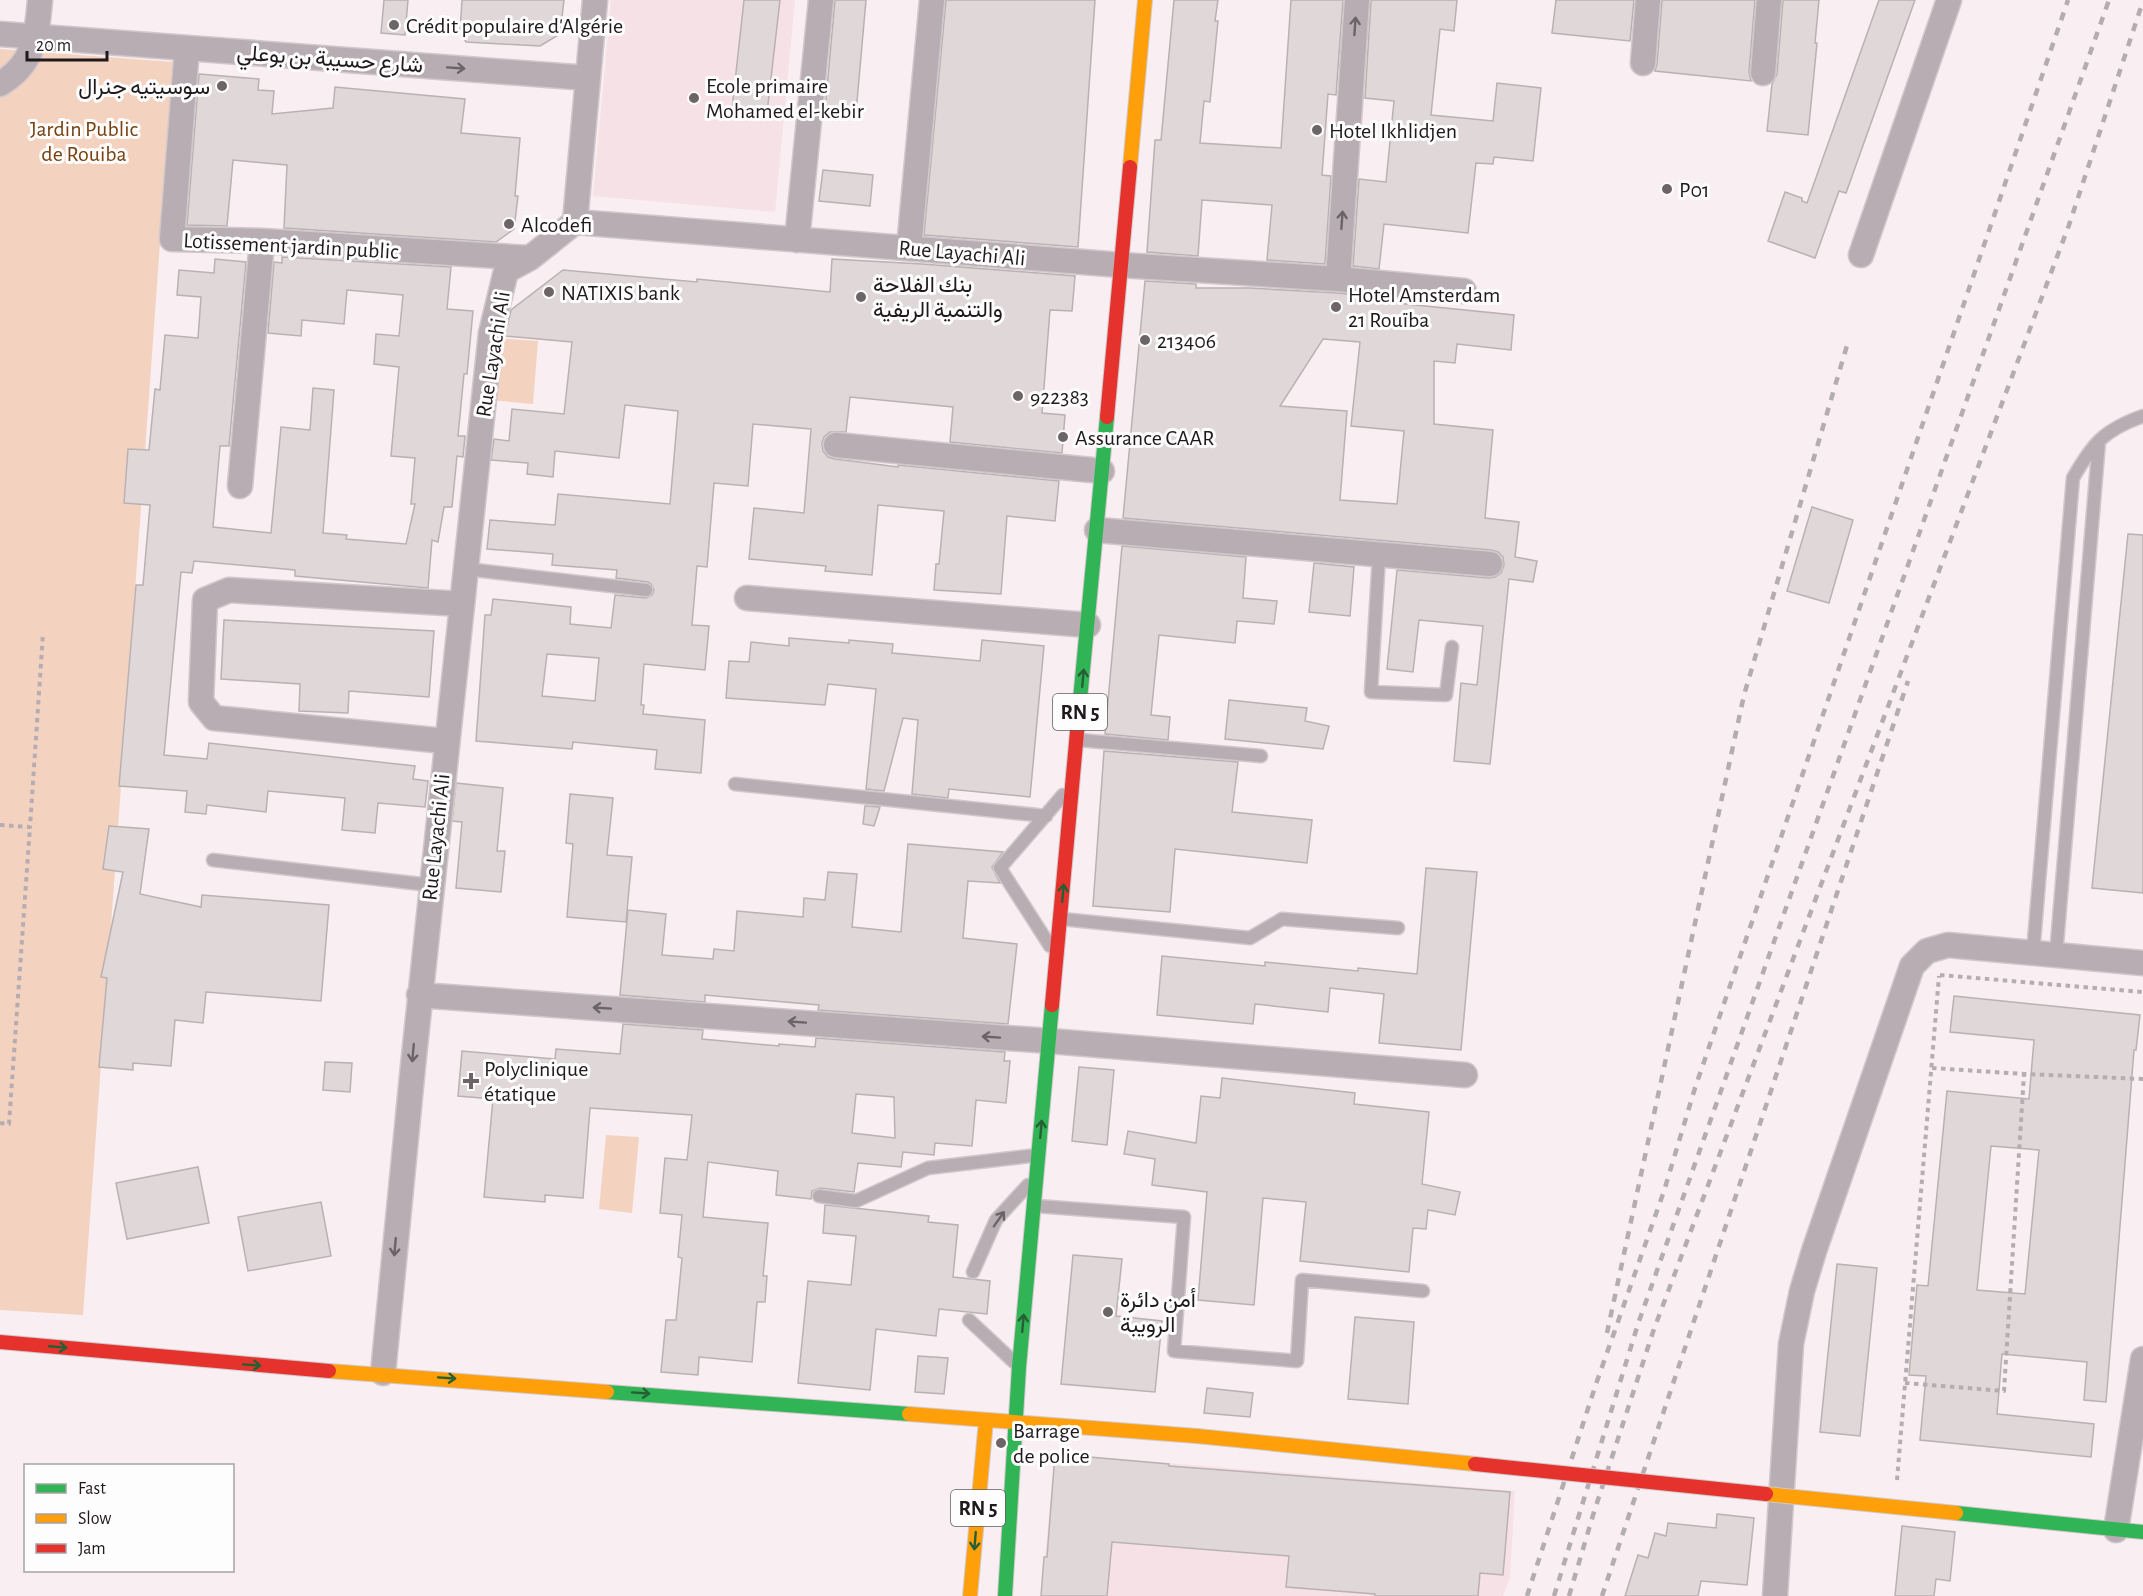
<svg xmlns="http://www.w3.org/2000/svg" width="2143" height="1596" font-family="'Alegreya Sans',Vazirmatn,sans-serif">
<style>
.built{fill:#f6e1e6}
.green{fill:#f4d2c0}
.building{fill:#e0d7d8;stroke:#bab1b2;stroke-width:1.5;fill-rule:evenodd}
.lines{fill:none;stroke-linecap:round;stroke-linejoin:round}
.lane-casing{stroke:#d1c8cb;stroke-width:15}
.street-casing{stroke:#d1c8cb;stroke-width:27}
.fast-casing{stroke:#d1c8cb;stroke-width:16}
.slow-casing{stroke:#d1c8cb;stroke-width:16}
.jam-casing{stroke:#d1c8cb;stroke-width:16}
.path{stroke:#b6adb2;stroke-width:4;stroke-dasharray:4.5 4.5;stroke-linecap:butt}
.lane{stroke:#b7adb3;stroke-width:12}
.street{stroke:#b7adb3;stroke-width:24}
.fast{stroke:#30b455;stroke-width:14}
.slow{stroke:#ff9f0a;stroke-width:14}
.jam{stroke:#e5322d;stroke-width:14}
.rail{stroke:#b3acb0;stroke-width:4.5;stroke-dasharray:8 8;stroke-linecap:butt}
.slow-bridge-casing{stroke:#d1c8cb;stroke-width:16;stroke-linecap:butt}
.jam-bridge-casing{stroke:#d1c8cb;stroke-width:16;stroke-linecap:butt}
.slow-bridge{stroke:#ff9f0a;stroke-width:14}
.jam-bridge{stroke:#e5322d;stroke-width:14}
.oneway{stroke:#6c6367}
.oneway2{stroke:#275f35}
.poi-dot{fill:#6c6466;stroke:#fdfdfd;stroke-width:2}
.labels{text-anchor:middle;stroke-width:6;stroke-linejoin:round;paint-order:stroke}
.shield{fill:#fdfdfd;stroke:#625d5f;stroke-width:1.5}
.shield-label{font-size:21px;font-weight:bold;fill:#20191b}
.poi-label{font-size:22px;fill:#20191b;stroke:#fdfdfd;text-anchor:start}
.street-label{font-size:22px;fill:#20191b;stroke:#fdfdfd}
.park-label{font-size:22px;fill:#784111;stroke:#fdfdfd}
</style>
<rect width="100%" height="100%" fill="#f9eef1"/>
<path class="built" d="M611,0H795L775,212L593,196Z
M1055,1454L1515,1491L1510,1577L1503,1596H1041Z"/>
<path class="green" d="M0,49L173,62L83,1315L0,1310Z
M495,338L538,341L533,404L490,400Z
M606,1135L639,1137L632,1213L599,1209Z"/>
<path class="building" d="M384,0H408L405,35L381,33Z
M462,0H564L560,34L540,46L466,42L460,31Z
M744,0H780L767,113L732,109Z
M835,0H866L856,113L825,110Z
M946,0H1095L1078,247L924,235Z
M1174,0H1218L1215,21H1218L1210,102L1204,101L1200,143L1281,148L1291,0H1343L1336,95L1328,94L1322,175L1331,176L1325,264L1267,260L1272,205L1202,200L1198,256L1147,252L1155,140H1161Z
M1371,0H1457L1454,31L1440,29L1431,115L1493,121L1497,83L1541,88L1533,161L1494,157L1493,164L1476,163L1468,233L1384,224L1379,269L1353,266L1359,179L1386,182L1394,101L1365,98Z
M1556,0H1634L1630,41L1552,33Z
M1662,0H1755L1749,72L1751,81L1655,71L1657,64Z
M1783,0H1819L1815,43H1817L1808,135L1767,131L1772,84L1777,74Z
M1879,0H1915L1846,193L1839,191L1815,258L1768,241L1785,192L1802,198V201L1807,203Z
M199,74L259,79L258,90L274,91L272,114L333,108L335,87L465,99L461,133L520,138L515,196H518L514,229L496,242L284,228L287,165L233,160L227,226L187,225Z
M823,170L873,175L870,206L819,201Z
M282,257L451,267L447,309L473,311L467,374H464L458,436H465L463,457L457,456L452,507H444L438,542L432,540L428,588L295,576V570L194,561L192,573L181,572L164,755L207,759L209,743L415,766L413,779L428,781L425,807L378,803L375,833L342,830L345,798L268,791L266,812L207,805L206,814L185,812L187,791L119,786L136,585H143L150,505L124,503L128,449L149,450L155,389L160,390L165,335L198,338L201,297L177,295L179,270L214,273L215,259L246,262L229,446H220L213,527L271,533L281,427L310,430L313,388L334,390L323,533L347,535L346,539L406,544L415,504H411L415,458L391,456L399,367L374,364L376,334L399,336L403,295L347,290L344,324L302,320L301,336L268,333L274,262L282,263Z
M832,259L922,264L1075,276L1072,311L1050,310L1042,413L1065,415L1062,453L950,442L953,407L850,397L846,432H830L824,437L822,443L823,451L828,457L835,459L898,467V465L1059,481L1055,521L1007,516L1001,594L934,590L936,564H939L944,511L878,505L872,575L825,571L826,566L749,559L754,508L804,513L811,429L753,424L748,486L714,483L707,567L697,566L692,625L709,626L705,670L644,664L641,705H644L643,714L705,720L701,773L655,769L657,750L573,742L572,749L476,741L485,615H491L493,599L571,607L570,624L611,628L615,595L646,598L652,595L654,590L651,584L648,582L616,578L617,570L552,565L553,554L487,549L490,520L555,525L558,494L670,504L678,411L625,405L619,458L555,451L553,477L527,474L528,463L491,460L494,439L509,441L512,409L564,414L572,342L505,336L511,310L563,270L697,282V279L830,292ZM547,654L599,658L595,701L542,696Z
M1145,281L1196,284V288H1250L1337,293L1376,297V301L1514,315L1511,350L1457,344L1455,363L1434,361V424L1493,430L1485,518L1519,522L1515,557L1537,561L1533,582L1509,579L1490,764L1454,761L1461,683L1477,685L1483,626L1419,620L1413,672L1387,669L1397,570L1489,578L1495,577L1501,573L1504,565L1503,557L1498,552L1491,550L1123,518ZM1323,339L1360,342L1351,426L1404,431L1397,504L1340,500L1347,411L1280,406Z
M1812,507L1853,520L1829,603L1787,591Z
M2128,534L2143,535V893L2092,888Z
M1122,546L1246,557L1243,598L1277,601L1274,624L1237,621L1235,643L1159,635L1151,715L1170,717L1168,740L1105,734Z
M1314,563L1354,567L1350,616L1309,612Z
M224,620L434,631L429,697L349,691L348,713L299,711L300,684L221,679Z
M789,638L849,643V640L893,644L892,653L980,661L982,640L1044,646L1030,797L949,789L948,798L912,794L918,720L903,718L884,791L866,789L876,689L828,684L825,705L726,698L729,661L749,662L751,642L789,646Z
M1229,700L1307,708L1305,721L1329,726L1323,749L1225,739Z
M1104,751L1238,762L1232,812L1312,820L1307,863L1175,849L1170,912L1093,906Z
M456,783L503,788L497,851H505L501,892L456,888L462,822L452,821Z
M570,794L613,798L607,855L632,857L626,922L567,917L573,844L566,843Z
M865,806L880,807L874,826L863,824Z
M109,826L149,829L140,894L201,907L202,895L329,905L321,1001L206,992L203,1023L175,1020L171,1066L133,1063V1070L99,1067L107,978L101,977L123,872L103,869Z
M908,844L1003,852L992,867L1000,883L968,881L963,938L1017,944L1008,1024L818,1010L819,1005L705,995V1002L620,995L628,910L666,914L662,955L713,959L714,949L734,951L737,911L803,917L804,898L825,900L828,872L857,874L852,927L901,932Z
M1426,868L1477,872L1461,1050L1379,1043L1384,994L1330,988L1328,1012L1255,1004L1253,1024L1157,1015L1162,956L1265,966V962L1358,971V968L1417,974Z
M1954,996L2140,1015L2136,1050H2134L2106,1402L2084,1400L2087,1362L2002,1354L1997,1414L2094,1424L2091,1457L1920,1440L1926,1376L1909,1375L1917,1285L1928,1286L1947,1091L2029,1099L2034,1040L1950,1032ZM1991,1146L2039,1150L2025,1294L1977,1290Z
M623,1024L703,1030L702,1039L779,1046V1044L815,1047L816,1038L1005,1052L1004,1061H1010L1006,1103L976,1100L972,1146L935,1143L934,1155L903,1152L901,1167L858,1163L854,1192L820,1188L812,1191L811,1199L776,1195L778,1171L708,1162L703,1217L768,1223L763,1276H767L765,1302H757L752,1362L699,1357L698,1375L661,1372L666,1320H676L682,1258L678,1257L682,1215L660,1213L665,1158L687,1160L692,1115L590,1108L583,1198L545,1195V1202L484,1197L493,1099L458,1096L462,1051L555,1059L556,1049L620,1054ZM856,1094L894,1097L895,1138L852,1133Z
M325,1062L352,1063L350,1092L323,1090Z
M1079,1067L1114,1070L1107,1145L1072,1141Z
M1222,1078L1355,1093L1354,1104L1429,1112L1422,1184L1460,1192L1455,1215L1428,1210L1426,1229L1413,1228L1409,1272L1300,1261L1306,1202L1263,1198L1254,1305L1198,1300L1207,1192L1152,1185L1155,1159L1124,1154L1128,1131L1196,1143L1201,1096L1220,1098Z
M198,1167L209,1223L127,1239L116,1183Z
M321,1202L331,1256L248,1271L238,1217Z
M825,1205L929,1216L928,1222L958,1225L953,1277L990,1281L987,1314L939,1309L936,1336L876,1329L870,1390L798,1383L808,1281L851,1285L856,1236L823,1233Z
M1073,1255L1122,1259L1116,1316L1162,1321L1155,1392L1061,1384Z
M1837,1264L1877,1268L1860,1436L1820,1432Z
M1355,1317L1414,1322L1408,1404L1348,1399Z
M918,1356L948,1358L944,1394L915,1392Z
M1207,1388L1253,1393L1250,1417L1204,1413Z
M1055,1454L1169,1464V1466L1510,1492L1503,1575L1480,1573L1478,1596H1375V1594L1286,1587L1289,1556L1112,1542L1107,1596H1041L1044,1557H1047Z
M1717,1514L1754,1518L1747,1585L1701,1581L1698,1596H1625L1638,1555L1648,1558L1655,1533L1666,1536L1668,1523L1716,1528Z
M1902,1526L1955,1532L1950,1581L1936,1579L1934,1596H1895Z"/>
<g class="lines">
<defs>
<path id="lane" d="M1379,555L1371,692L1446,695L1452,647
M466,569L646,590
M1079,740L1261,756
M735,784L1046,816
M213,860L430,885
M1062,919L1250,938L1282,919L1398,928
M1050,946L1000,868L1063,795
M2033,953L2073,478C2093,443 2104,430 2143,416
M2056,955L2099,441
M819,1196L856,1201L928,1168L1038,1155
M1036,1206L1184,1217L1174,1351L1297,1361L1302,1280L1423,1291
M973,1272L996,1220L1028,1185
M969,1320L1014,1362"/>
<path id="street" d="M0,34L588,78
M187,48L172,239L262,241L529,258
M1643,63L1648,0
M1763,73L1769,0
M0,84C34,64 37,36 40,0
M575,222L595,0
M797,240L821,0
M909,248L932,0
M1861,255L1949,0
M1338,279L1357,0
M836,445L1102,471
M240,486L262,241
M1097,530L1490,564
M747,598L1088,625
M445,741L214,718L201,702L205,600L229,590L462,604
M419,995L1050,1041L1465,1075
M383,1373C416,1026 452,679 491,333L506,271L530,258L575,222L1121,265L1338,279L1464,291
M2116,1530L2143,1359
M1775,1596L1791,1344L1802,1291L1814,1251L1912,966L1927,951L1948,945L2143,963"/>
<path id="fast" d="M1078,721L1107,417
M607,1392L909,1414
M1956,1513L2143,1532
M1005,1596L1019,1367L1052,1005"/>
<path id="slow" d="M1130,167L1145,0
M329,1371L607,1392
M909,1414L1197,1436
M970,1596L986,1420"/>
<path id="jam" d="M1107,417L1130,167
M1052,1005L1078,721
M0,1342L329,1371"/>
</defs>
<use href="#lane" class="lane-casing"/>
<use href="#street" class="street-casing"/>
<use href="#fast" class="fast-casing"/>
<use href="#slow" class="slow-casing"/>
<use href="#jam" class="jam-casing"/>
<path class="path" d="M0,825L30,827L43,633
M1940,975L2143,992
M1932,1068L2024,1074L2143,1079
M0,1123L9,1124L30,827
M1905,1383L2004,1391L2024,1074
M1897,1480L1939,976"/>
<use href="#lane" class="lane"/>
<use href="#street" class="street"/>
<use href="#fast" class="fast"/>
<use href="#slow" class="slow"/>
<use href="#jam" class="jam"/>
<path class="rail" d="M1607,1333L1744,695L1848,342
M1527,1596L1596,1384L1664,1191L1695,1088L2068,0
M1554,1596L1638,1324L2109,0
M1569,1596L1594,1512L1654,1329L2069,225L2143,1
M1602,1596L1908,681"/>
<defs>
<path id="slow-bridge" d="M1197,1436L1475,1464
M1766,1494L1956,1513"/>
<path id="jam-bridge" d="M1475,1464L1766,1494"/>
</defs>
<use href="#slow-bridge" class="slow-bridge-casing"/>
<use href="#jam-bridge" class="jam-bridge-casing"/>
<use href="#slow-bridge" class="slow-bridge"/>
<use href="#jam-bridge" class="jam-bridge"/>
</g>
<defs><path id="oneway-shaft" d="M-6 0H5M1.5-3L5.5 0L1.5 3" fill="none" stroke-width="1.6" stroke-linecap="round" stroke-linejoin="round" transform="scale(1.5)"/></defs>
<g class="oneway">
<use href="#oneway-shaft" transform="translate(1355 26) rotate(-86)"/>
<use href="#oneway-shaft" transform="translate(456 68) rotate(4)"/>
<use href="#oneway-shaft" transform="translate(1342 220) rotate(-86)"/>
<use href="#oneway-shaft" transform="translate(602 1008) rotate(-176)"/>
<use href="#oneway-shaft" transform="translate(797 1022) rotate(-176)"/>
<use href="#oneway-shaft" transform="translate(991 1037) rotate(-176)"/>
<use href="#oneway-shaft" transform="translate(413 1053) rotate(95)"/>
<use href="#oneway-shaft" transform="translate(999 1219) rotate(-55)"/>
<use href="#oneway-shaft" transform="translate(395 1247) rotate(95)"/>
</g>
<g class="oneway2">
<use href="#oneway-shaft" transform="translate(1083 678) rotate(-85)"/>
<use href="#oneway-shaft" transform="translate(1063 893) rotate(-85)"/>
<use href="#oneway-shaft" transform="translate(1041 1129) rotate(-85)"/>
<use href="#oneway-shaft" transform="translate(1023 1323) rotate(-85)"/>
<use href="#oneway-shaft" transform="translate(58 1347) rotate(5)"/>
<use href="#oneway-shaft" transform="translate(252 1365) rotate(4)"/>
<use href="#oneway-shaft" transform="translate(447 1378) rotate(4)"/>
<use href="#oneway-shaft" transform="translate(641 1393) rotate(4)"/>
<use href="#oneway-shaft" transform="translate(975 1541) rotate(95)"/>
</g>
<g class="poi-dot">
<circle cx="394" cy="25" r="6"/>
<circle cx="222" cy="86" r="6"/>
<circle cx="694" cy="98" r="6"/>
<circle cx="1317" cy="130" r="6"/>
<circle cx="1667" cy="189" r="6"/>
<circle cx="509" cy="224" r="6"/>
<circle cx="549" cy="292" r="6"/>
<circle cx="861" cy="297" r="6"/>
<circle cx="1336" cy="307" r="6"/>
<circle cx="1145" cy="340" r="6"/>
<circle cx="1018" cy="396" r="6"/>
<circle cx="1063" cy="437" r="6"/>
<path d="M468 1072h6v6h6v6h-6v6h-6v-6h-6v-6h6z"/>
<circle cx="1108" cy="1312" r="6"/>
<circle cx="1001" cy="1443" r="6"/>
</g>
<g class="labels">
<g class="shield">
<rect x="1053" y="694" width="54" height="36" rx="4.5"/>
<rect x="951" y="1490" width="54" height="36" rx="4.5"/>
</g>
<g class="shield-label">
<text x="1080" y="719">RN 5</text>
<text x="978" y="1515">RN 5</text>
</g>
<g class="poi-label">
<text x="406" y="33">Crédit populaire d'Algérie</text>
<text x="706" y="93">Ecole primaire<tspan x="706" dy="25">Mohamed el-kebir</tspan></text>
<text x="210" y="94" text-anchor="end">سوسيتيه جنرال</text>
<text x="1329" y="138">Hotel Ikhlidjen</text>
<text x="1679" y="197">P01</text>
<text x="521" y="232">Alcodefi</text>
<text x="873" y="292">بنك الفلاحة<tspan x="873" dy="25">والتنمية الريفية</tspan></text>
<text x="561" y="300">NATIXIS bank</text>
<text x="1348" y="302">Hotel Amsterdam<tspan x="1348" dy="25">21 Rouïba</tspan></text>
<text x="1157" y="348">213406</text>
<text x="1030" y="404">922383</text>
<text x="1075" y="445">Assurance CAAR</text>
<text x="484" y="1076">Polyclinique<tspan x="484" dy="25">étatique</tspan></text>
<text x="1120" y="1307">أمن دائرة<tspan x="1120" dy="25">الرويبة</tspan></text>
<text x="1013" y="1438">Barrage<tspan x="1013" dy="25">de police</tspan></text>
</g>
<g class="street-label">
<text transform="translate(330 58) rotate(4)" y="8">شارع حسيبة بن بوعلي</text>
<text transform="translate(291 245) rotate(3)" y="8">Lotissement jardin public</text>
<text transform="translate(962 252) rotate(5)" y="8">Rue Layachi Ali</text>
<text transform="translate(492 354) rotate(-81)" y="8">Rue Layachi Ali</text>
<text transform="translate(435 837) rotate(-84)" y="8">Rue Layachi Ali</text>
</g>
<g class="park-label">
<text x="84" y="136">Jardin Public<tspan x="84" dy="25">de Rouiba</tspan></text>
</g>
</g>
<rect x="24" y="1464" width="210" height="108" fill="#fdfdfd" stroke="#a5a2a3" stroke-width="1.5"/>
<rect x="36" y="1484" width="30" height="9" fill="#30b455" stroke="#a5a2a3" stroke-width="1.5"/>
<text x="78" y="1494" font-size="18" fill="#20191b">Fast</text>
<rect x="36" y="1514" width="30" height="9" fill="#ff9f0a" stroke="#a5a2a3" stroke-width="1.5"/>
<text x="78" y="1524" font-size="18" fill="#20191b">Slow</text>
<rect x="36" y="1544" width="30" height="9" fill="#e5322d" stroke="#a5a2a3" stroke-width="1.5"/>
<text x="78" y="1554" font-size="18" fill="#20191b">Jam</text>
<path d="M27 51v9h80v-9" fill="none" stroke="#20191b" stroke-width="3"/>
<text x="36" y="51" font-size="18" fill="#20191b" stroke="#fdfdfd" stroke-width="4.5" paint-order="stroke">20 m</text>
</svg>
